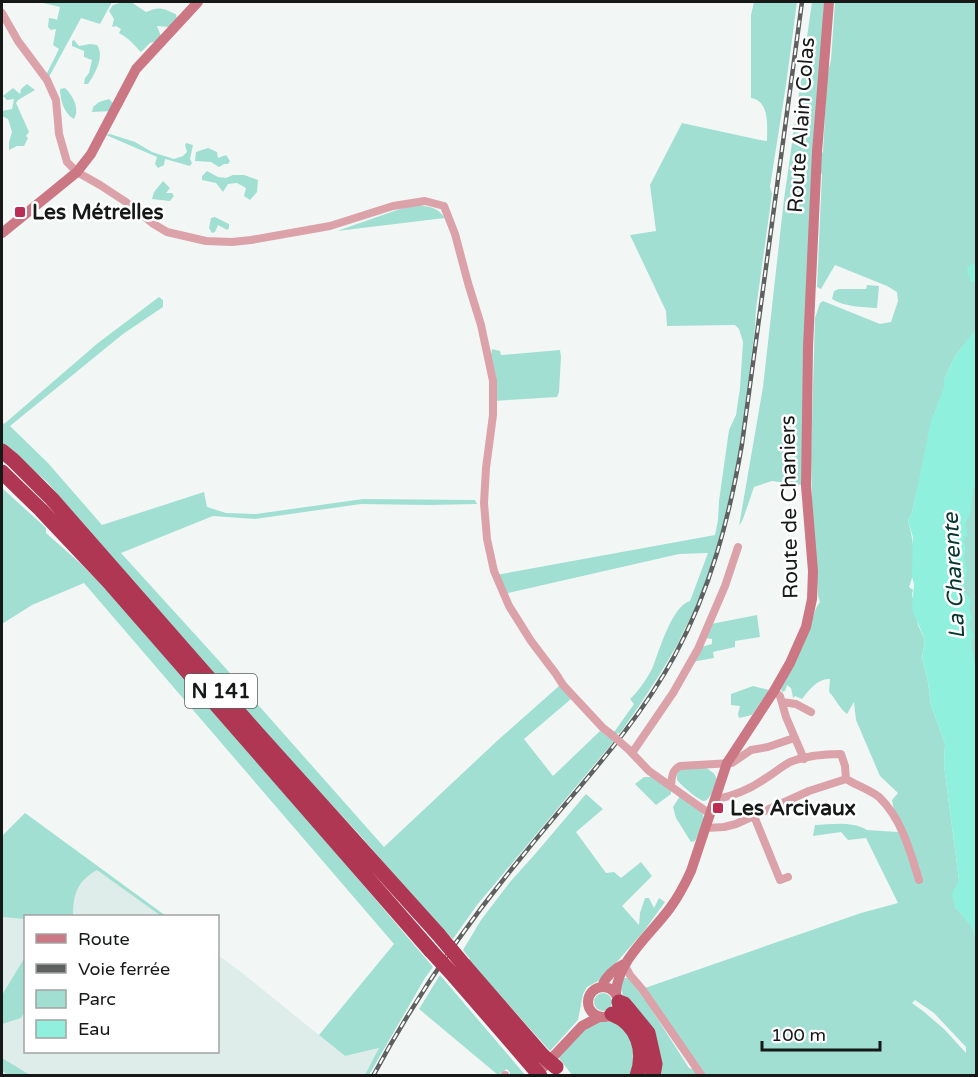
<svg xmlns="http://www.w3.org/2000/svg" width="978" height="1077" font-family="'Varela Round',sans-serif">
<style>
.built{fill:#dfedea}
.green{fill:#a1dfd3;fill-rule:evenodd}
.water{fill:#8ff0de}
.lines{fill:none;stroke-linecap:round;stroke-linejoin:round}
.street{stroke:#dca2a9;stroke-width:8}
.secondary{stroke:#cb7784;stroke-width:10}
.highway{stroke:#af3753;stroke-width:15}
.rail-casing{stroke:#5f6161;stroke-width:4.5}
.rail{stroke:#fff;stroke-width:2;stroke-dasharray:7;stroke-linecap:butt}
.street-bridge{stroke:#dca2a9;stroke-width:8}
.highway-bridge{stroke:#af3753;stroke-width:15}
.poi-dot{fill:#bc2d53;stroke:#fff;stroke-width:2}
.labels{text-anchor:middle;stroke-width:5;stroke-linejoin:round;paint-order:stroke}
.shield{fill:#fff;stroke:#5d5d5d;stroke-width:1.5}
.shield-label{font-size:20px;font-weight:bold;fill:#171818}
.street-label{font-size:21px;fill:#171818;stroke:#fff}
.poi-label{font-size:21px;font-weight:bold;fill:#171818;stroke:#fff;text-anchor:start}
.water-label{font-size:22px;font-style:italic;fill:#06362f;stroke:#fff}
</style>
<rect width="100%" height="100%" fill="#f2f7f6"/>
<path class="built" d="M25,813L165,916H26V1052H218V955L241,972L345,1056L380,1048L367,1075L2,1076V842Z"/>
<path class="green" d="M39,2H112L100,24L81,18L49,77L46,75L59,49L53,45L56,29L51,30L48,27L49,18L55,19L57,20L60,7Z
M123,2H131L146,12C160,6 162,8 176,14L177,19L169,27L157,26L161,36L158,41L150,43L141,52C133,44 130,39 119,33L121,29L116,26L112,27L114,19L109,11L113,5Z
M754,2H797L786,85L770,187L772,194L756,309L755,327L743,426L733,486L725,523L711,569L697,604L677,645L660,674L639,706L620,733L612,735L634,704L630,699C638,692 650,675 654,664C660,648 673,605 690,601L708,553L679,554L504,594L496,575L715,535L718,520L719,501L729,430L736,415L740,388L743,342L739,329L735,325L667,326L666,311L630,235L656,231L650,185L682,123L760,140L767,141C767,126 770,101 751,98V15Z
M812,2H824L802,485L772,481L754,487L743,519L739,526L763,387L784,199Z
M835,2H976V333L963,346L955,356L944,380L945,387L935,412L912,513L908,521C914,540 917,569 909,587L913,590L912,594L918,625L925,640L922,658L928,682L931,705L945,744L944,765L959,880L955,907L972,926L976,941V1075H659L623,997L621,986L624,978H629L646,1001L689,1068L698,1070L642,989L861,913L898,903L866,838L848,840L841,832L813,836L815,825C831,824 853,821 867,830L898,832L892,800L898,793L880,776L856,720L854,702L847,714C839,708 836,699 829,692L830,679C818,678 809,690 802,699L795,696L793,698L791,688L787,685L785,691L782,692L781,689L804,643L816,608L820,602L818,596L812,506L811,457L815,318L820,303L823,301L880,324L891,322L898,301L897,292L887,286L835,265L821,289L817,287L822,174L818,171L819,156L823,152L827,76L831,60ZM915,1000L934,1013L966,1047V1053L944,1029L923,1011L912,1003Z
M74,40L79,46L90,44L97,45C105,56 95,74 88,84H84L85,78L89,73L92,60L84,57V51L72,46V41Z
M27,84L35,90L18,100L16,103L29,132L26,136L28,138L24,146H17L9,150V142L12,132L8,119L2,116V111L12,109L14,99L7,100L3,96L13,88L20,94L21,89Z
M65,88C73,96 80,108 74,119C64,114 60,99 60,89Z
M109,99L113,103L112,111L92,112L93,107L99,102Z
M110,134L135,142L152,152L174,159L183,156L187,152L185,145L186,143L193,145L190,159L192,163L190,166L165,159L164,165L158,168L155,164L157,157L106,135Z
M208,148L217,152L218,158L226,155L230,161L228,164H224L219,167L211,162L195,161L196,152Z
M207,171L218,177L226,178L233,175H244L258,180L257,192L250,200L244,196L246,188L237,183L228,184L223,192L216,183L202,180V176Z
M163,181L170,188L166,193H172L174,196L170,201L152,199L154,192Z
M416,205C430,207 436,206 445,218L337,231L397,210Z
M215,217L229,224V228L227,230L218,225L215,232L212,233L209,228L211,218Z
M867,285L879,286L877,308C862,307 845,307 832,299L834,291L839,289H866Z
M159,297L163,300V307L123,334L10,426L48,463L102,525L204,492L207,507L226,513L256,514L363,499L475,500L477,504L428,505L361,504L255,519L213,516L121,553L221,663L384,847L498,740L559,686L571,699L524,739L553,776L600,731L614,741L477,905L453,939L437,924L358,833L286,756L47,482L2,443V422L4,424L98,343Z
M492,349L500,351L501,355L560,350L561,357L559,392L557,397L493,401L491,355Z
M976,443V708L957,548Z
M2,488L46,528V533L81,564L111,595L307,819L433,967L425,978L369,1075H365L379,1048L345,1056L319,1035L394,944L84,583L32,605L2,624Z
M757,615L760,637L735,641V647L713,652L714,658L692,662L701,647L712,644V639L705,638L711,624Z
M753,686L769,690L752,715L739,718L738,714L740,706L731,705V694Z
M705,767C709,770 715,773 716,777C717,783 710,801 704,801C698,800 681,785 677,780V775L679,769Z
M644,777H653L671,790V794L656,805L635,784Z
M586,794L603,809L576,832L606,873L614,872L621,878L641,862L652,876L622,906L639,925L640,913L645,898H649L654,908L659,898L665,902L644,931L602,979L587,987L583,994L578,1020L550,1051L469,961L470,959L463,950L481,920L510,882L536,853Z
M680,796C687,801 704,809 704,819C704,825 698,835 695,841L691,842L676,818L673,807Z
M25,813L166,916H161L97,870C77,881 73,895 73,916H26L25,919L2,917V836Z
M25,957V1011L21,1018L2,1024V995Z
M440,975L521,1070L525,1075H510V1073L507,1069L498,1075L419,1009Z
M594 1002a9 9 0 1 1 18 0a9 9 0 1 1-18 0Z
M618,1019L634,1038L633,1075H572L558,1057L587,1026L597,1021Z
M2,1058L30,1075H9L2,1071Z"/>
<path class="water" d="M976,262V283L970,281L967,269L970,265Z
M976,329V485L973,489L970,515L965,523L968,534L964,540L966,550L964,558L967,569L964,590L971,601L969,610L972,616L969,626L974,635L971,644L975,664L976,665V941L971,926L955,907L952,894L959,880L944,765L945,744L931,705L928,682L922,658L925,640L912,609L914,584L912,577L913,537L908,521L912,513L932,416L935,412L944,387V380L955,356Z"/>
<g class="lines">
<path class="street" d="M2,13L18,41L47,80L56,100L59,134L67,162L77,172L100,185L126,202L152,223L167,232L206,241L232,242L251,240L330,226L393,206L425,201L444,206L455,234L468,283L481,325L493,381V415L486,468L484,503L487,539L494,571L509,606L531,641L556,674L563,685L603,728L612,735
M774,691L780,696L786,717L804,759
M782,702L796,704L811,712
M629,750L649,771L710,814
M632,753L673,693L698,649L725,586L738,547
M671,785C672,777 672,770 680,766L732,763L751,750L768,747L794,738
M714,800C733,796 751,789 766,778C774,773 781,767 790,762C805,756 825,754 841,754L845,766L846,779
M754,816L780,880L788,877
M706,828L724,827L736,824L809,791L846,779C856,785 870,790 879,797C902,819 910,851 919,880
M624,964L630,975L642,989L702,1076
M505,1076V1075"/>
<path class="secondary" d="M2,233L77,172L91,154L136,69L198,2
M602,986C606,976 614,969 624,964
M588 1002a15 15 0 1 1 30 0a15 15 0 1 1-30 0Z
M616,993C617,961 652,933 670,908C679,896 685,884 691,871L727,763L774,691L790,663L806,627L812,599L813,571L806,486L808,347L817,152L829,2
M535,1076L582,1026L599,1017"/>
<path class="highway" d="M2,451L13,460L52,499L257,733L438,934
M2,472L41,510L109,582L431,951
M464,965L543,1056
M455,977L532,1066
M619,1002L624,1004L630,1011L648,1033L655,1064L653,1076
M612,1014C638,1024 646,1051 637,1076"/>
<defs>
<path id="rail" d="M373,1076C416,996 467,923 524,854C576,789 635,729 675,655C711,588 729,519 742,444L802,2"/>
</defs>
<use href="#rail" class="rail-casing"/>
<use href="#rail" class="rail"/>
<path class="street-bridge" d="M612,735L628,749"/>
<path class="highway-bridge" d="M438,934L464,965
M431,951L455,977
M543,1056L556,1067
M532,1066L540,1076"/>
</g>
<g class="poi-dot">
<rect x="14" y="206" width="12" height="12" rx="3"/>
<rect x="712" y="802" width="12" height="12" rx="3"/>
</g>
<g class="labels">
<rect class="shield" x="185" y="674" width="72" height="34" rx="4.5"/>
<g class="shield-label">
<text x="221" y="698">N 141</text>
</g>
<g class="street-label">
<text transform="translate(801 125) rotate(-86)" y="7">Route Alain Colas</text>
<text transform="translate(789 507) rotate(-91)" y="7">Route de Chaniers</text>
</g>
<g class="poi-label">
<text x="32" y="219">Les Métrelles</text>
<text x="730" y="815">Les Arcivaux</text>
</g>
<g class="water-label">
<text transform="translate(953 576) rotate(-93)" y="8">La Charente</text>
</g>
</g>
<rect width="978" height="1077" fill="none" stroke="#171818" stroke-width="6"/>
<rect x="24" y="915" width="195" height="138" fill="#ffffff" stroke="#a2a3a3" stroke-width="1.5"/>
<rect x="36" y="934" width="30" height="9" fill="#cb7784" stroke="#a2a3a3" stroke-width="1.5"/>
<text x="78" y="945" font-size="18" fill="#171818">Route</text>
<rect x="36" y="964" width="30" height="9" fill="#5f6161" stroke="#a2a3a3" stroke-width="1.5"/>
<text x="78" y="975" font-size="18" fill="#171818">Voie ferrée</text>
<rect x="36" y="990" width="30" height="18" fill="#a1dfd3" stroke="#a2a3a3" stroke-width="1.5"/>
<text x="78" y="1005" font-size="18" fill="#171818">Parc</text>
<rect x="36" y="1020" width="30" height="18" fill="#8ff0de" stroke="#a2a3a3" stroke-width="1.5"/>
<text x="78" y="1035" font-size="18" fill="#171818">Eau</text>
<path d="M762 1041v9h118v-9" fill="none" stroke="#171818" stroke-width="3"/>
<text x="771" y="1041" font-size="18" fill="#171818" stroke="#ffffff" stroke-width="4.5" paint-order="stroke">100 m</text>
</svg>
